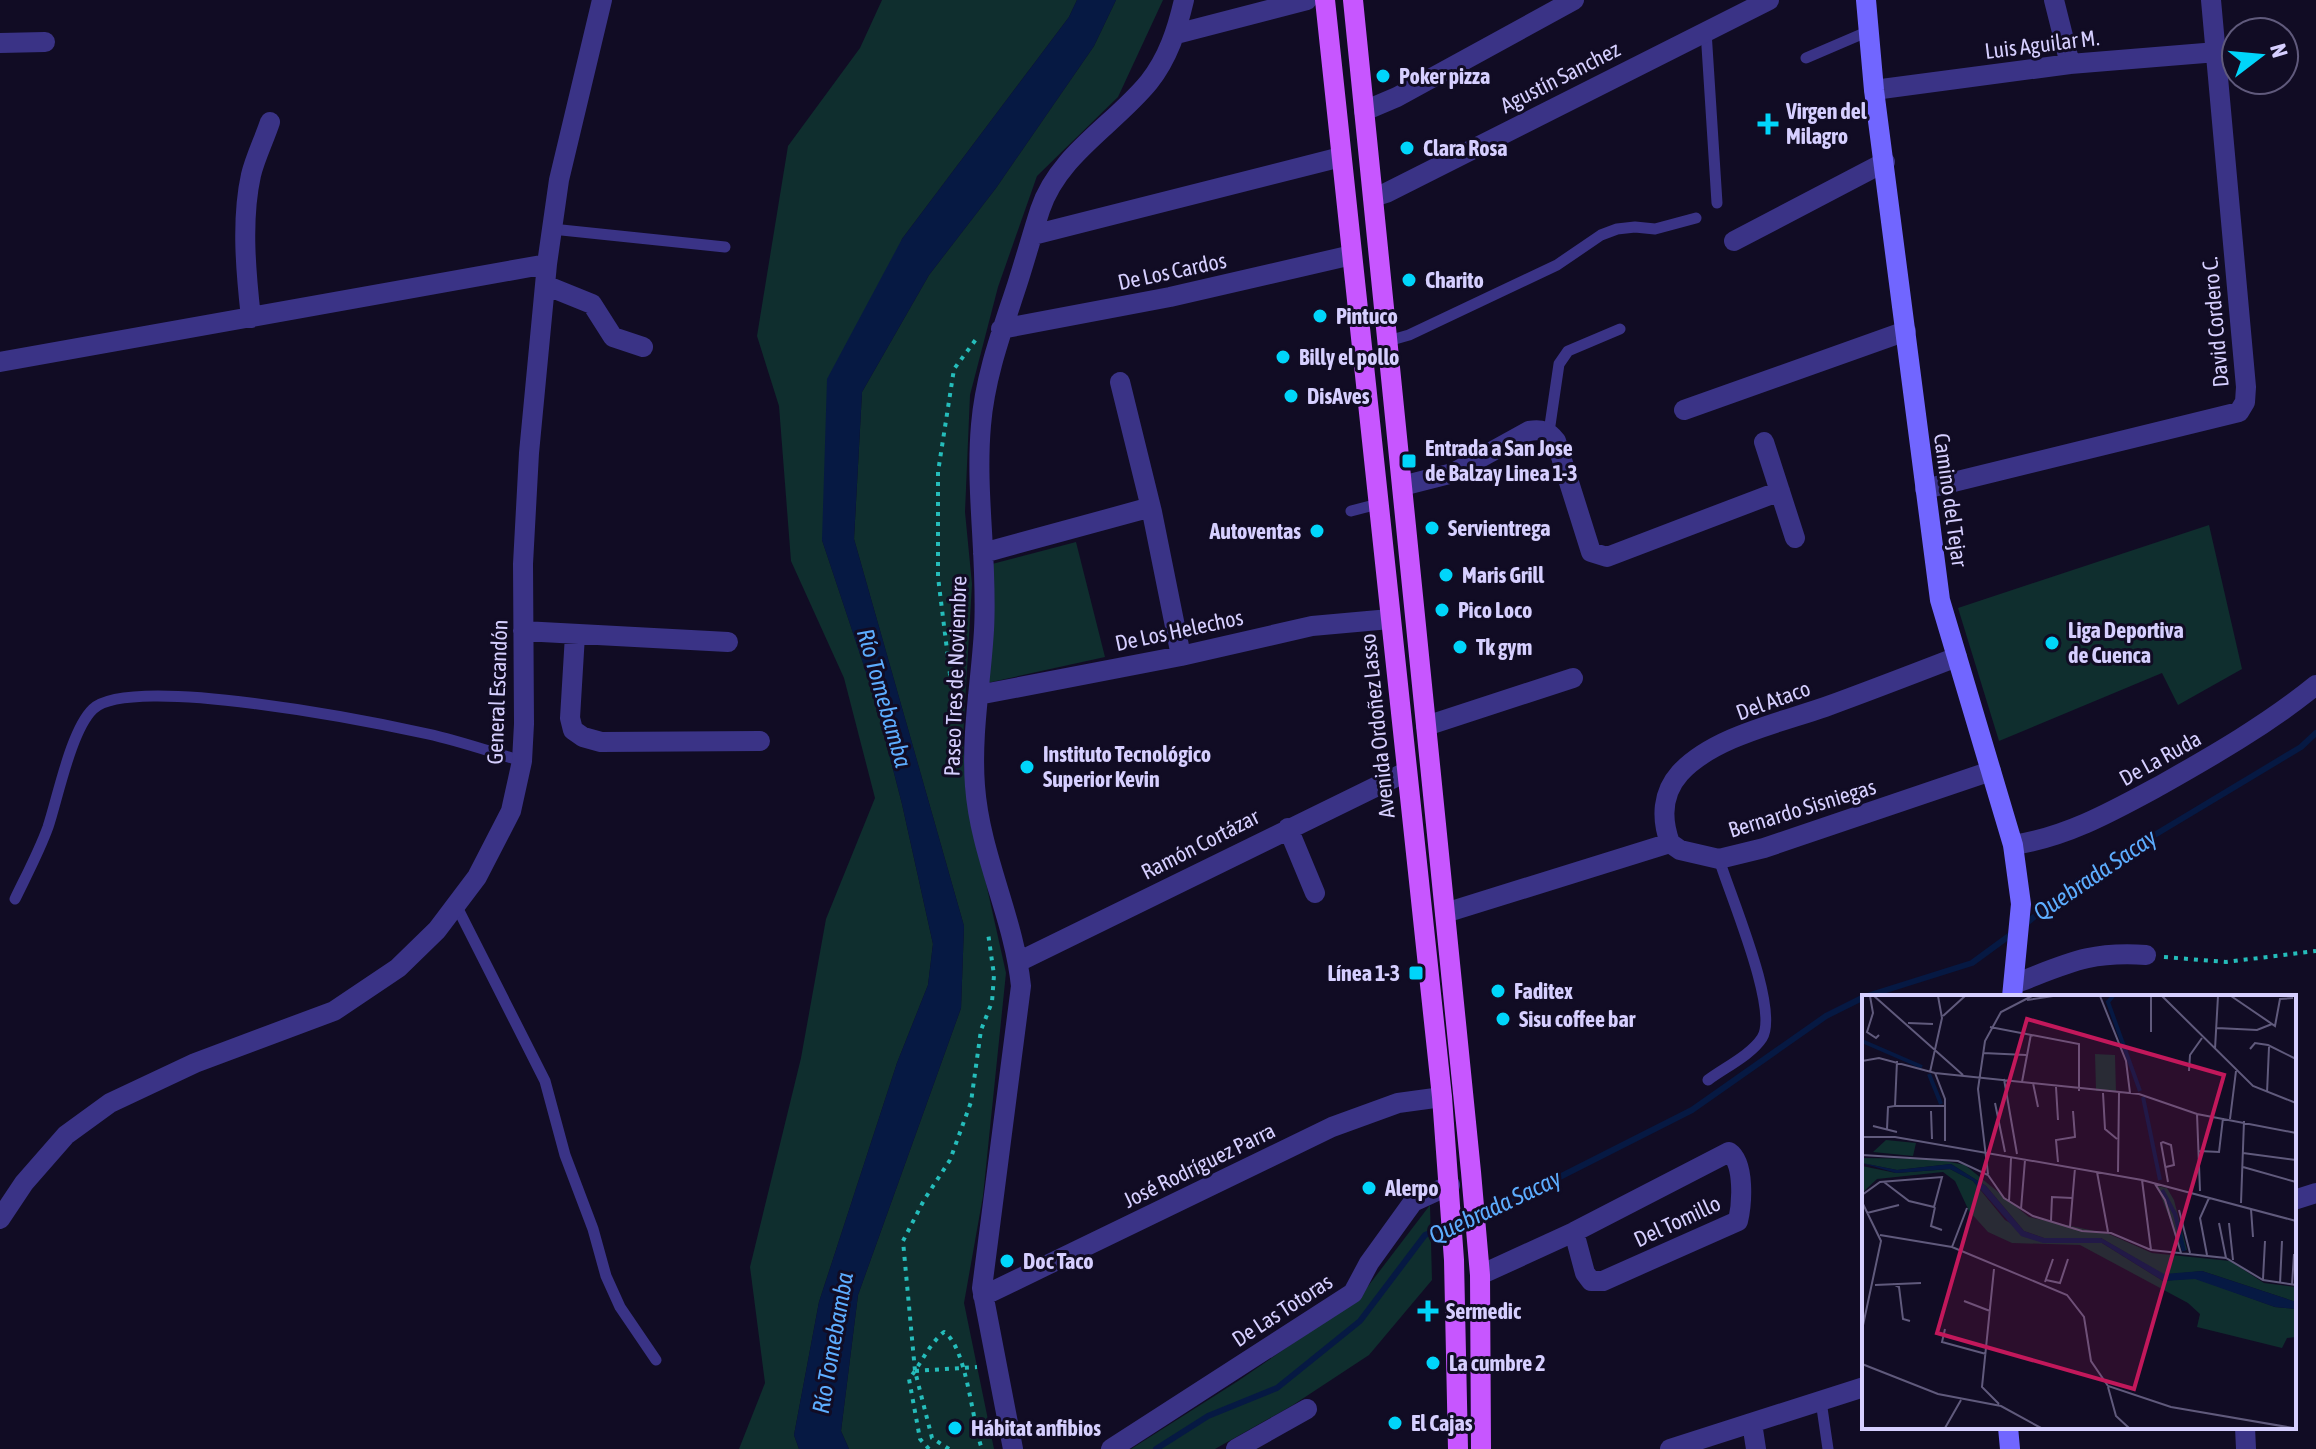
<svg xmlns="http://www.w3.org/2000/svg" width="2316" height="1449" font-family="'Asap Condensed',sans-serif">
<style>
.green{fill:#0f2e2e}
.water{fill:#061943}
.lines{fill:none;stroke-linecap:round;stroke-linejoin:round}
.stream{stroke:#061943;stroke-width:6}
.path{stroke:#25bdbb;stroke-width:4;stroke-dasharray:4 6;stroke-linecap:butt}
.lane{stroke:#3a3386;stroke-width:11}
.street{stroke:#3a3386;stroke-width:20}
.secondary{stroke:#7166ff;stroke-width:20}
.primary{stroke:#c756ff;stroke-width:20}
.poi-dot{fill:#00d5fa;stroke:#110c24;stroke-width:3}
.labels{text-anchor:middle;stroke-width:6;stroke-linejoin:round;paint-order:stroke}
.street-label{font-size:22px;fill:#d6cfff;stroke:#110c24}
.poi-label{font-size:22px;font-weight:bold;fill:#d6cfff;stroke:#110c24;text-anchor:start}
.water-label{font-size:24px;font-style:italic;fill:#5dadff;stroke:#110c24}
.inset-river{fill:none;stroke:#061943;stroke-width:4}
.inset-road{fill:none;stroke:#605a7c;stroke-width:2}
.view{fill:#c2185b;fill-opacity:0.15;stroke:#c2185b;stroke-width:4}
.inset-edge{fill:none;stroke:#d6cfff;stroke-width:4}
</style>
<rect width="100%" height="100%" fill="#110c24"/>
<path class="green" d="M882,0H1077L1069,17L902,239L822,540L875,699L902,804L933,944L928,985L897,1063L819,1302L794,1435L799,1449H739L765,1383L750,1267L801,1058L826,919L875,798L844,678L791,561L779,406L757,336L788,146L860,48Z
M1116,0H1163L1118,97L1037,176L998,287L970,395L965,512L972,584L963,739L966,793L1006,973L983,1196L964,1303L994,1449H849L841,1431L858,1295L961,1008L964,926L854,539L862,392L929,275L996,188L1094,46Z
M2209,525L2242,669L2178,705L2162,673L1999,741L1958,608Z
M1076,542L1105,657L987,683L992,564Z
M1430,1205L1432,1280L1369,1355L1293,1405L1215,1449H1131L1238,1381L1359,1298Z"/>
<path class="water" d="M1077,0H1116L1094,46L996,188L929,275L862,392L854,539L964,926L961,1008L858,1295L841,1431L849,1449H799L794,1435L819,1302L897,1063L928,985L933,944L902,804L875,699L822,540L827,379L902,239L1069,17Z"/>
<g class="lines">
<path class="stream" d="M2023,926L2078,881L2301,747L2316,733
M1864,997L1972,963L2013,933
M1156,1449L1208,1416L1277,1388L1360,1321L1425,1235L1530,1192L1692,1110L1826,1016L1864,997"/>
<path class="path" d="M955,715L938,577V472L954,369L977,338
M2164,957L2226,962L2316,951
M915,1371L977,1367
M929,1449L920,1439L909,1379C921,1364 929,1344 944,1332C967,1347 972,1422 982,1449
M949,1449L932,1438L915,1371L903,1241L924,1200L950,1160L971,1102L981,1030L992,1002L994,975L988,933"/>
<path class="lane" d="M1706,31L1717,203
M1806,58L1869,31
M552,229L725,247
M1388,341L1409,335L1557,265L1601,235L1617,229L1635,227L1655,229L1696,218
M1549,432L1559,364L1568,351L1620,329
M1351,511L1378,504
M15,899C26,876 39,852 48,827C58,797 71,730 93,709C131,673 373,722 428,734C460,741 491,752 522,761
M456,905L545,1081L565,1155L593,1229L606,1276L620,1307L656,1360
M1708,1080C1724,1068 1751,1055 1762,1038C1780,1010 1729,893 1719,859
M1821,1401L1828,1449"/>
<path class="street" d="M2054,0L2070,64
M1176,34L1307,0
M0,43L45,42
M1874,90L2070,64L2217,52
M1364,111L1397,97L1574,0
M1373,197L1386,193L1769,0
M1033,235L1341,157
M1734,241L1885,162
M545,285L592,304L613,337L643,347
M251,318C246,273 241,220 251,175C255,158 264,140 270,122
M1001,329L1170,297L1352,255
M0,362L547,264
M1120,382L1152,512
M1684,410L1906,331
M1764,442L1795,538
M1402,486L1453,473L1529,431C1542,429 1548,431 1556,441L1591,552L1607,557L1780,491
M1925,489L2239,412L2245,402L2246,387L2211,0
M983,553L1144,509L1152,512L1181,656
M523,631L728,642
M575,635L570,718L573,730L583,737L601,742L760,741
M978,695L1181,656L1312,626L1390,619
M1426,726L1573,678
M1288,828L1315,893
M1670,843C1661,818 1662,793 1680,773C1713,737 1779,723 1825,707C1869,691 1913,674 1957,657
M1670,843L1680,850L1719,859L1764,848L1991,771
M2013,845C2067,837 2113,811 2161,785C2214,755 2268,724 2316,685
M1445,913L1670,843
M1018,962L1406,772
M2014,984C2067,964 2088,951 2146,955
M2294,1200L2316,1193
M0,1219L24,1183L66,1135L110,1103L195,1063L334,1011L398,968L437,930L477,877L511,811L522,761L524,724L523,564L529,453L547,264L559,180L602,0
M1480,1275L1574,1232L1729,1152C1745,1163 1742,1204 1738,1221L1603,1281H1591L1585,1273L1574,1232
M983,1296L1332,1127L1398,1103L1442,1097
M1752,1423L1756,1449
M2245,1427L2246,1449
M1013,1449L982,1288L1021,986C1014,918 980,855 975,786C971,734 981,682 984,630C988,561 975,493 981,425C985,376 1002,331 1017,285C1025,260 1032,235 1040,210C1058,155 1114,125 1149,82C1168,58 1177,30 1184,0
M1111,1449L1353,1293L1369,1263L1413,1202L1450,1185
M1236,1449L1307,1409
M1670,1449L1864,1387"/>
<path class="secondary" d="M1866,0L1874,90L1940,600L2013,845L2021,904L2012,997
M2008,1427L2010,1449"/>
<path class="primary" d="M1325,0L1442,1097L1454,1260L1458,1449
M1353,0L1471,1172L1480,1275L1481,1449"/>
</g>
<g class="poi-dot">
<circle cx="1383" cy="76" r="8"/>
<path d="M1764 112h8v8h8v8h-8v8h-8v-8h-8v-8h8z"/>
<circle cx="1407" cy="148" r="8"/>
<circle cx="1409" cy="280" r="8"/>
<circle cx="1320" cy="316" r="8"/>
<circle cx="1283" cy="357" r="8"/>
<circle cx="1291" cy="396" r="8"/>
<rect x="1401" y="453" width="16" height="16" rx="4"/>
<circle cx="1432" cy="528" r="8"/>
<circle cx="1317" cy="531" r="8"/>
<circle cx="1446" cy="575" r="8"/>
<circle cx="1442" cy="610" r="8"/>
<circle cx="2052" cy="643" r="8"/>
<circle cx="1460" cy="647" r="8"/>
<circle cx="1027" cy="767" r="8"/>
<rect x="1408" y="965" width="16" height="16" rx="4"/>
<circle cx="1498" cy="991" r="8"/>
<circle cx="1503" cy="1019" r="8"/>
<circle cx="1369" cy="1188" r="8"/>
<circle cx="1007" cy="1261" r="8"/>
<path d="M1424 1299h8v8h8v8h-8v8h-8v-8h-8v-8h8z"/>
<circle cx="1433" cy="1363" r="8"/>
<circle cx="1395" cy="1423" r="8"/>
<circle cx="955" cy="1428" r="8"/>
</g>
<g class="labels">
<g class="street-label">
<text transform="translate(2042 44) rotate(-7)" y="8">Luis Aguilar M.</text>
<text transform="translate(1560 77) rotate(-27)" y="8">Agustín Sanchez</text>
<text transform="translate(1172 271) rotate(-12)" y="8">De Los Cardos</text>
<text transform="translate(2215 322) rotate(-95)" y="8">David Cordero C.</text>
<text transform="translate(1951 500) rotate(82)" y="8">Camino del Tejar</text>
<text transform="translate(1179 630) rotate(-12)" y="8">De Los Helechos</text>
<text transform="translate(955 676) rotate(-88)" y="8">Paseo Tres de Noviembre</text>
<text transform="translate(497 692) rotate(-88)" y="8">General Escandón</text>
<text transform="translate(1773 700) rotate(-20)" y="8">Del Ataco</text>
<text transform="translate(1377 726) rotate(-96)" y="8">Avenida Ordoñez Lasso</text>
<text transform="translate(2160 758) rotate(-29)" y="8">De La Ruda</text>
<text transform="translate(1802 808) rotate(-17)" y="8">Bernardo Sisniegas</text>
<text transform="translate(1200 844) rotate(-27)" y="8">Ramón Cortázar</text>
<text transform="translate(1199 1165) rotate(-26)" y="8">José Rodríguez Parra</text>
<text transform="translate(1677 1221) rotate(-25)" y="8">Del Tomillo</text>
<text transform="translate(1282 1310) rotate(-33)" y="8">De Las Totoras</text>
</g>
<g class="poi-label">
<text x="1399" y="84">Poker pizza</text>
<text x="1786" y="119">Virgen del<tspan x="1786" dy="25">Milagro</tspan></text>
<text x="1423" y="156">Clara Rosa</text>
<text x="1425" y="288">Charito</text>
<text x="1336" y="324">Pintuco</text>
<text x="1299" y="365">Billy el pollo</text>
<text x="1307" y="404">DisAves</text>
<text x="1425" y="456">Entrada a San Jose<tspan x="1425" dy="25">de Balzay Linea 1-3</tspan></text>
<text x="1448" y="536">Servientrega</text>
<text x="1301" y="539" text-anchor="end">Autoventas</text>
<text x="1462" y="583">Maris Grill</text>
<text x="1458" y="618">Pico Loco</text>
<text x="2068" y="638">Liga Deportiva<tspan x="2068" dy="25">de Cuenca</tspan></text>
<text x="1476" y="655">Tk gym</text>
<text x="1043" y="762">Instituto Tecnológico<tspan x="1043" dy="25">Superior Kevin</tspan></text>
<text x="1400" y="981" text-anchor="end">Línea 1-3</text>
<text x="1514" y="999">Faditex</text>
<text x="1519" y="1027">Sisu coffee bar</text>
<text x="1385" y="1196">Alerpo</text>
<text x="1023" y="1269">Doc Taco</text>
<text x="1446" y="1319">Sermedic</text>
<text x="1449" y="1371">La cumbre 2</text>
<text x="1411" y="1431">El Cajas</text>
<text x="971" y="1436">Hábitat anfibios</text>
</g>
<g class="water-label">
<text transform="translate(884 698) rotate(74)" y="8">Río Tomebamba</text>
<text transform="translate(2095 875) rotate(-34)" y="8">Quebrada Sacay</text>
<text transform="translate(1495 1207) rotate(-25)" y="8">Quebrada Sacay</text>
<text transform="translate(833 1343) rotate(-80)" y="8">Río Tomebamba</text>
</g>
</g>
<g transform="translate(1862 995)">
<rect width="434" height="434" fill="#110c24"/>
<path d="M233,59L253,60L254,96H234ZM24,145L54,148L51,161L11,157ZM0,163L73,164L103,170L167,222L247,239L290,258L368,266L402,288L434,292V307L340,276L302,280L239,243H182L162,236L124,191L89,169L35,175L0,168ZM0,171L34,178L88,174L111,186L143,225L181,247L240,248L301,286L333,283L413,312L434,314V342L425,343L420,353L335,332L338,319L326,308L218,250L150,248L126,237L107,216L93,186L81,177L15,184L0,198ZM295,191L305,193L312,205L325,255H320Z" fill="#0f2e2e"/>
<path d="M0,168L35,175L89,169L124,191L162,236L182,243H239L302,279L340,276L434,307V314L413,312L333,284L301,286L240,248H181L159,241L111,186L88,174L34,178Z" fill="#061943"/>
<path class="inset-river" d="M251,1L246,7L278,96M0,46L60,72M67,79L79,109M281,102L298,185M300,195L313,219L322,256"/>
<path class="inset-road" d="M8,1L11,18L5,37L14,43L17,40M12,1L101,80M238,1L264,66L268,98M289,1V37M300,1L391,91L434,108M369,1L413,31L418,4L431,3M165,5L191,1M81,21L103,1M46,28L71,29M128,32L217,49V96M355,33L395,35L410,29M353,54L356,1M388,54L393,48L406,50L434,64M121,58L164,60M0,66L17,63L73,78L277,99L335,119L434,138M327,76L328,60L340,43M68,77L80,23L76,1M73,78L83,104V146M142,84L155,159M160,87L169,39M171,88L176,112M194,92L196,125M241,98L243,134L255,144M405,98L407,52M133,108L143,157M33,111H82M69,116L70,144M335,119L338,196M368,124L374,76M11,131L35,137M25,134L26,112L33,111L35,66M0,142H33L280,185L434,226M337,156L357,157L361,123M381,158L434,165M0,160L96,166L126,180L142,203L171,221L220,236L249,238L289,255L364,263L401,285L434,290M196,167L194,145L213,142L211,116M304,172L312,170L309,150L301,147L299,148L306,187M381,172L434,187M235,177L246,237M256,177L257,98M126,179L116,94L123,46L139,17L170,1M280,185L289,255M293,189L303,205L319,258M0,200L18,187L80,182L72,212L47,206L22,187M0,207L19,246L0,335M147,207L149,163M379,208L382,126M73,212L69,231L80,235M159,214L163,165M389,214L391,242M317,215L328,258M5,218L37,210M189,226L190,202L210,203M357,228L364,263M367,228L371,265M208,232L213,173M18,240L90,252L205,300L222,322L229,366L246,391L309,412L431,433M90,252L105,213M345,260L338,223L347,203M132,274L120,392L137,409M401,284L403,246M184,285L198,288L206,264M183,287L191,264M31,289L37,292L41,324L48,326M418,289L420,246M13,290L59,288M430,290L432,259M102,306L128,316M83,334L80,347L124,359M0,369L76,399L139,411L179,433M246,392L254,421L267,433M83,433L99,405"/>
<path class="view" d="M165,24L362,80L272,394L75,338Z"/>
<rect width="434" height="434" class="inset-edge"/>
</g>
<g transform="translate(2260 56) rotate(74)"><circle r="38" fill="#110c24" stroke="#605a7c" stroke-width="2"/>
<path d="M0-6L14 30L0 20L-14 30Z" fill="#00d5fa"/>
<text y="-12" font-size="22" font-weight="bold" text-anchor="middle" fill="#d6cfff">N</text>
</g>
</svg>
